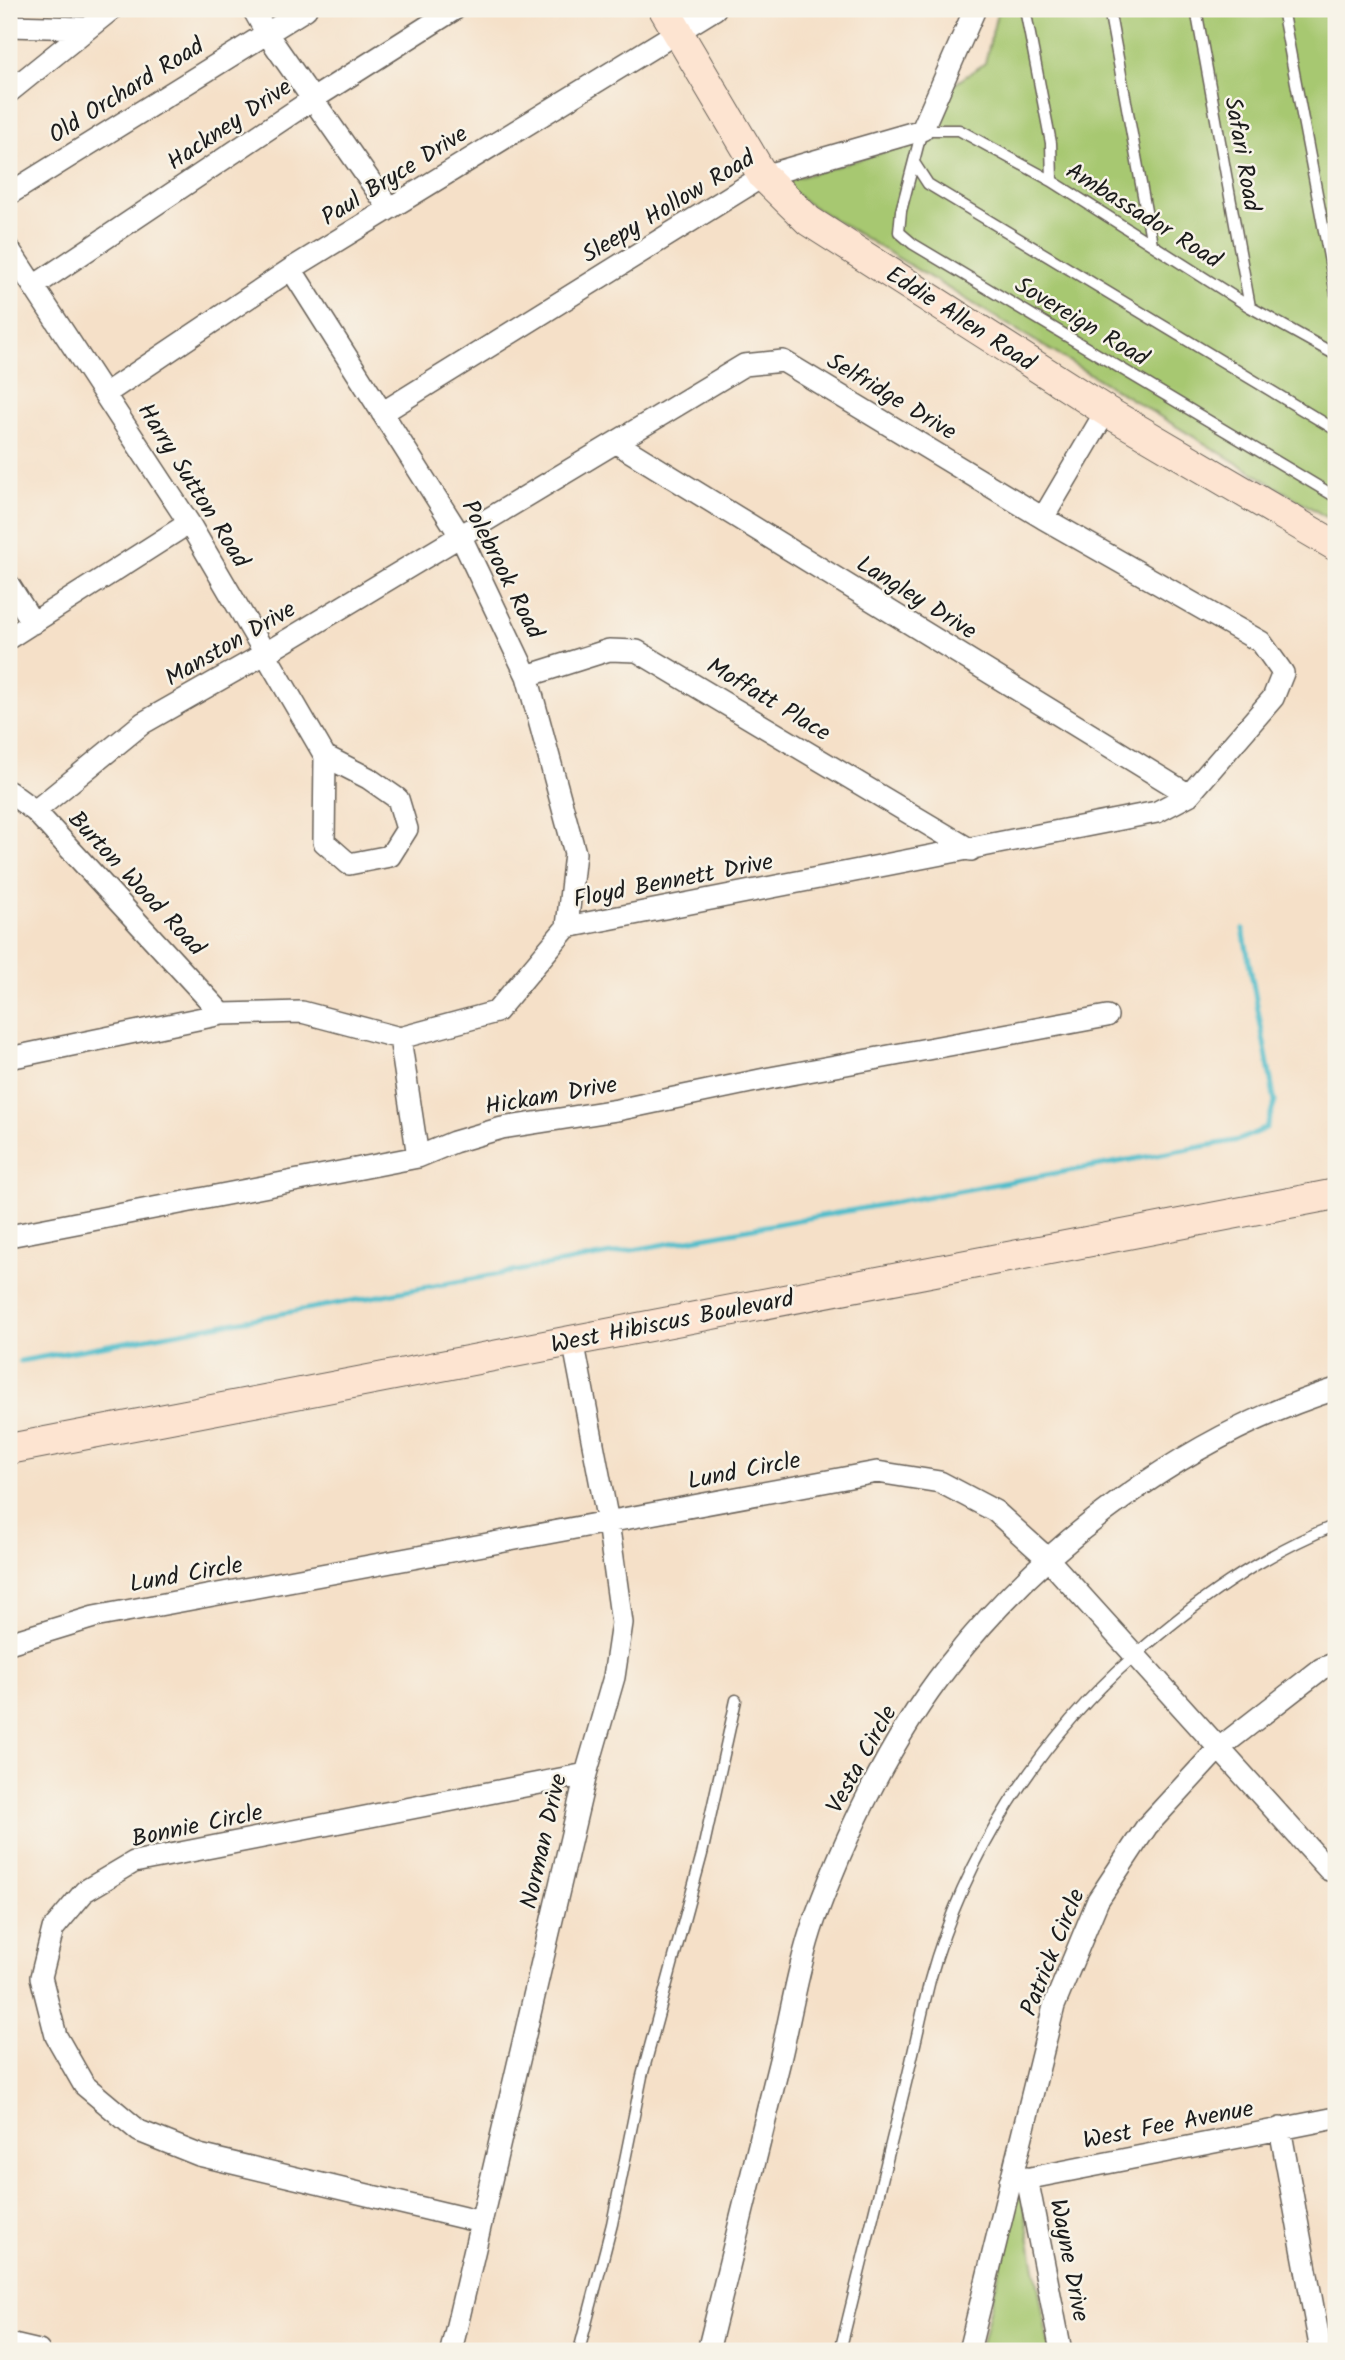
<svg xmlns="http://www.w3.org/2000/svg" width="1345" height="2360" font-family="Kalam,sans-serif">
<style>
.green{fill:#a7c871;stroke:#627246;stroke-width:2}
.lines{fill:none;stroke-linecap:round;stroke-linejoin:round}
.stream{stroke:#51bdca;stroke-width:5}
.lane-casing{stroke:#686158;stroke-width:13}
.street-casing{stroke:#686158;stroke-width:24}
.secondary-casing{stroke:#686158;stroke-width:32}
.lane{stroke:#fff;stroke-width:10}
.street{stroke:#fff;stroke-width:21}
.secondary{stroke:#fde4d1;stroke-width:30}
.labels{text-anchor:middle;stroke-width:5;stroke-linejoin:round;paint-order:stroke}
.street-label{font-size:24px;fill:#1c1c1c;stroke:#f7f3e8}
</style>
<rect width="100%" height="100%" fill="#f7f3e8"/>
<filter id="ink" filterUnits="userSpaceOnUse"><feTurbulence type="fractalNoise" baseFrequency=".0143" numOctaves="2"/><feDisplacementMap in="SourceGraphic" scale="14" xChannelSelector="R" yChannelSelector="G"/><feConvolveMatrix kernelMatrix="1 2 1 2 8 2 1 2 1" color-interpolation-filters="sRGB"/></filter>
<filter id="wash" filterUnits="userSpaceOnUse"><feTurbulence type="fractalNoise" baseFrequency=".00686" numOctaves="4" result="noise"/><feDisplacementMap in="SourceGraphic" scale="28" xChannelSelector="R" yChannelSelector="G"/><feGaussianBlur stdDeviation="1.57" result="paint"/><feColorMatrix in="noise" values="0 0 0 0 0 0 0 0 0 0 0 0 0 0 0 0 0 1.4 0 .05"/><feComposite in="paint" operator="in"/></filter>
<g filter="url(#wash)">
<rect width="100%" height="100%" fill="#f5e0c8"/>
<path class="green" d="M998,9H1336V523L802,200L783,182L925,140L952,86L985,63Z
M1020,2185L1050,2351H980Z"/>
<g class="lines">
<path class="stream" d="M20,1361L1239,1140L1266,1128L1275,1102L1243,929"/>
</g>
</g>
<g filter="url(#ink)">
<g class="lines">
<defs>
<path id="lane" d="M1025,9L1051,143L1052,181
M1109,9L1152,244
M1196,9L1250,307
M1282,9L1336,294
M915,164L928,184L1336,430
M1336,355L1250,307L1052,181L959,130H922L901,211L899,232L913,244L1336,497
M579,2351L612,2224L642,2076L702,1854L736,1700
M840,2351C860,2267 881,2183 902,2099C912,2060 920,2020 930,1980C964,1857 1038,1741 1133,1657C1194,1603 1260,1555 1336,1525"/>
<path id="street" d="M253,9L267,34L389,208
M9,26L85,28
M9,92L112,9
M9,194L306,9
M9,249L189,523L325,756L324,842L349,864L390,856L407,829L398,799L368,778L325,756
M291,269L461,537L527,676L575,853L567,927
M34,286L313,99L455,9
M105,394L291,269L715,9
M382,413L763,176L922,130L975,9
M618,444L1189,795
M1043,518L1106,411
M9,585L33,623
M9,638L189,523
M527,676L609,650L637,651L971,850
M9,792L35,811L222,1014
M400,1038L418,1157
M9,1058L222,1014L302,1012L400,1038L496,1012L567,927L1157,812L1189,795L1273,698L1283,673L1261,642L1043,518L783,361L744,365L266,653L143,723L35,811
M9,1236L418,1157L454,1142L502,1128L617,1110L770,1078L1107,1016
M9,1643L94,1617L877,1472L940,1482L995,1511L1047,1558L1329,1870L1336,1871
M1280,2128L1321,2351
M1027,2178L1061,2351
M1010,2182L1336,2118
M481,2222L199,2155L139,2131L84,2085L56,2036L41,1977L53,1929L85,1891L134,1862L586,1774
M9,2344L39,2351
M451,2351L586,1774L614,1677L622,1623L608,1522L573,1340
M708,2351C732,2254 756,2157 780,2060C791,2014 799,1963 815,1918C848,1829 890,1740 949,1665C1045,1542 1187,1436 1336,1389
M969,2351L1054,2006L1098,1900L1147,1826L1218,1749L1321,1669L1336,1663"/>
<path id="secondary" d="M664,9L763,176L809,221L1106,411L1336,546
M9,1449L1336,1194"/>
</defs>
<use href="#lane" class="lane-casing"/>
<use href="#street" class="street-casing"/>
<use href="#secondary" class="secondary-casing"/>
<use href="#lane" class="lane"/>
<use href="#street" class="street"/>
<use href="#secondary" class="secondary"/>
</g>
</g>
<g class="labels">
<g class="street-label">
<text transform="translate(126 90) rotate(-32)" y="8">Old Orchard Road</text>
<text transform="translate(229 124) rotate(-34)" y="8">Hackney Drive</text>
<text transform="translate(1243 154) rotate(80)" y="8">Safari Road</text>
<text transform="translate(394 175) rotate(-32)" y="8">Paul Bryce Drive</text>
<text transform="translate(668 206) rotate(-31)" y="8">Sleepy Hollow Road</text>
<text transform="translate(1144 215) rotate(32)" y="8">Ambassador Road</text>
<text transform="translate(961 318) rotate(33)" y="8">Eddie Allen Road</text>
<text transform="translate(1082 321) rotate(31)" y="8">Sovereign Road</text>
<text transform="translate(892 396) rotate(31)" y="8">Selfridge Drive</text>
<text transform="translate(194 485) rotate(58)" y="8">Harry Sutton Road</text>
<text transform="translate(503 569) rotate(63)" y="8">Polebrook Road</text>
<text transform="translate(917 597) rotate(32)" y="8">Langley Drive</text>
<text transform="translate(230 643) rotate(-30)" y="8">Manston Drive</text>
<text transform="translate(769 699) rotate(31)" y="8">Moffatt Place</text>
<text transform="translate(673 880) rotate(-11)" y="8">Floyd Bennett Drive</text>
<text transform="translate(137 883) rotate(47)" y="8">Burton Wood Road</text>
<text transform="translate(551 1095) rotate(-10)" y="8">Hickam Drive</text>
<text transform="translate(672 1321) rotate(-11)" y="8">West Hibiscus Boulevard</text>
<text transform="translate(744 1470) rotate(-11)" y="8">Lund Circle</text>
<text transform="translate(186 1574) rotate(-10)" y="8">Lund Circle</text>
<text transform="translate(861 1759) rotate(-61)" y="8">Vesta Circle</text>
<text transform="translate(197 1825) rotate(-12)" y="8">Bonnie Circle</text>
<text transform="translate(543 1841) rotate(-77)" y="8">Norman Drive</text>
<text transform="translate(1052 1952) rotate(-68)" y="8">Patrick Circle</text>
<text transform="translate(1168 2124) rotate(-11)" y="8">West Fee Avenue</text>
<text transform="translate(1070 2260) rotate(79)" y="8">Wayne Drive</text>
</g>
</g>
<rect width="1345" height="2360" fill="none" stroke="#f7f3e8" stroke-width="35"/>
</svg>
